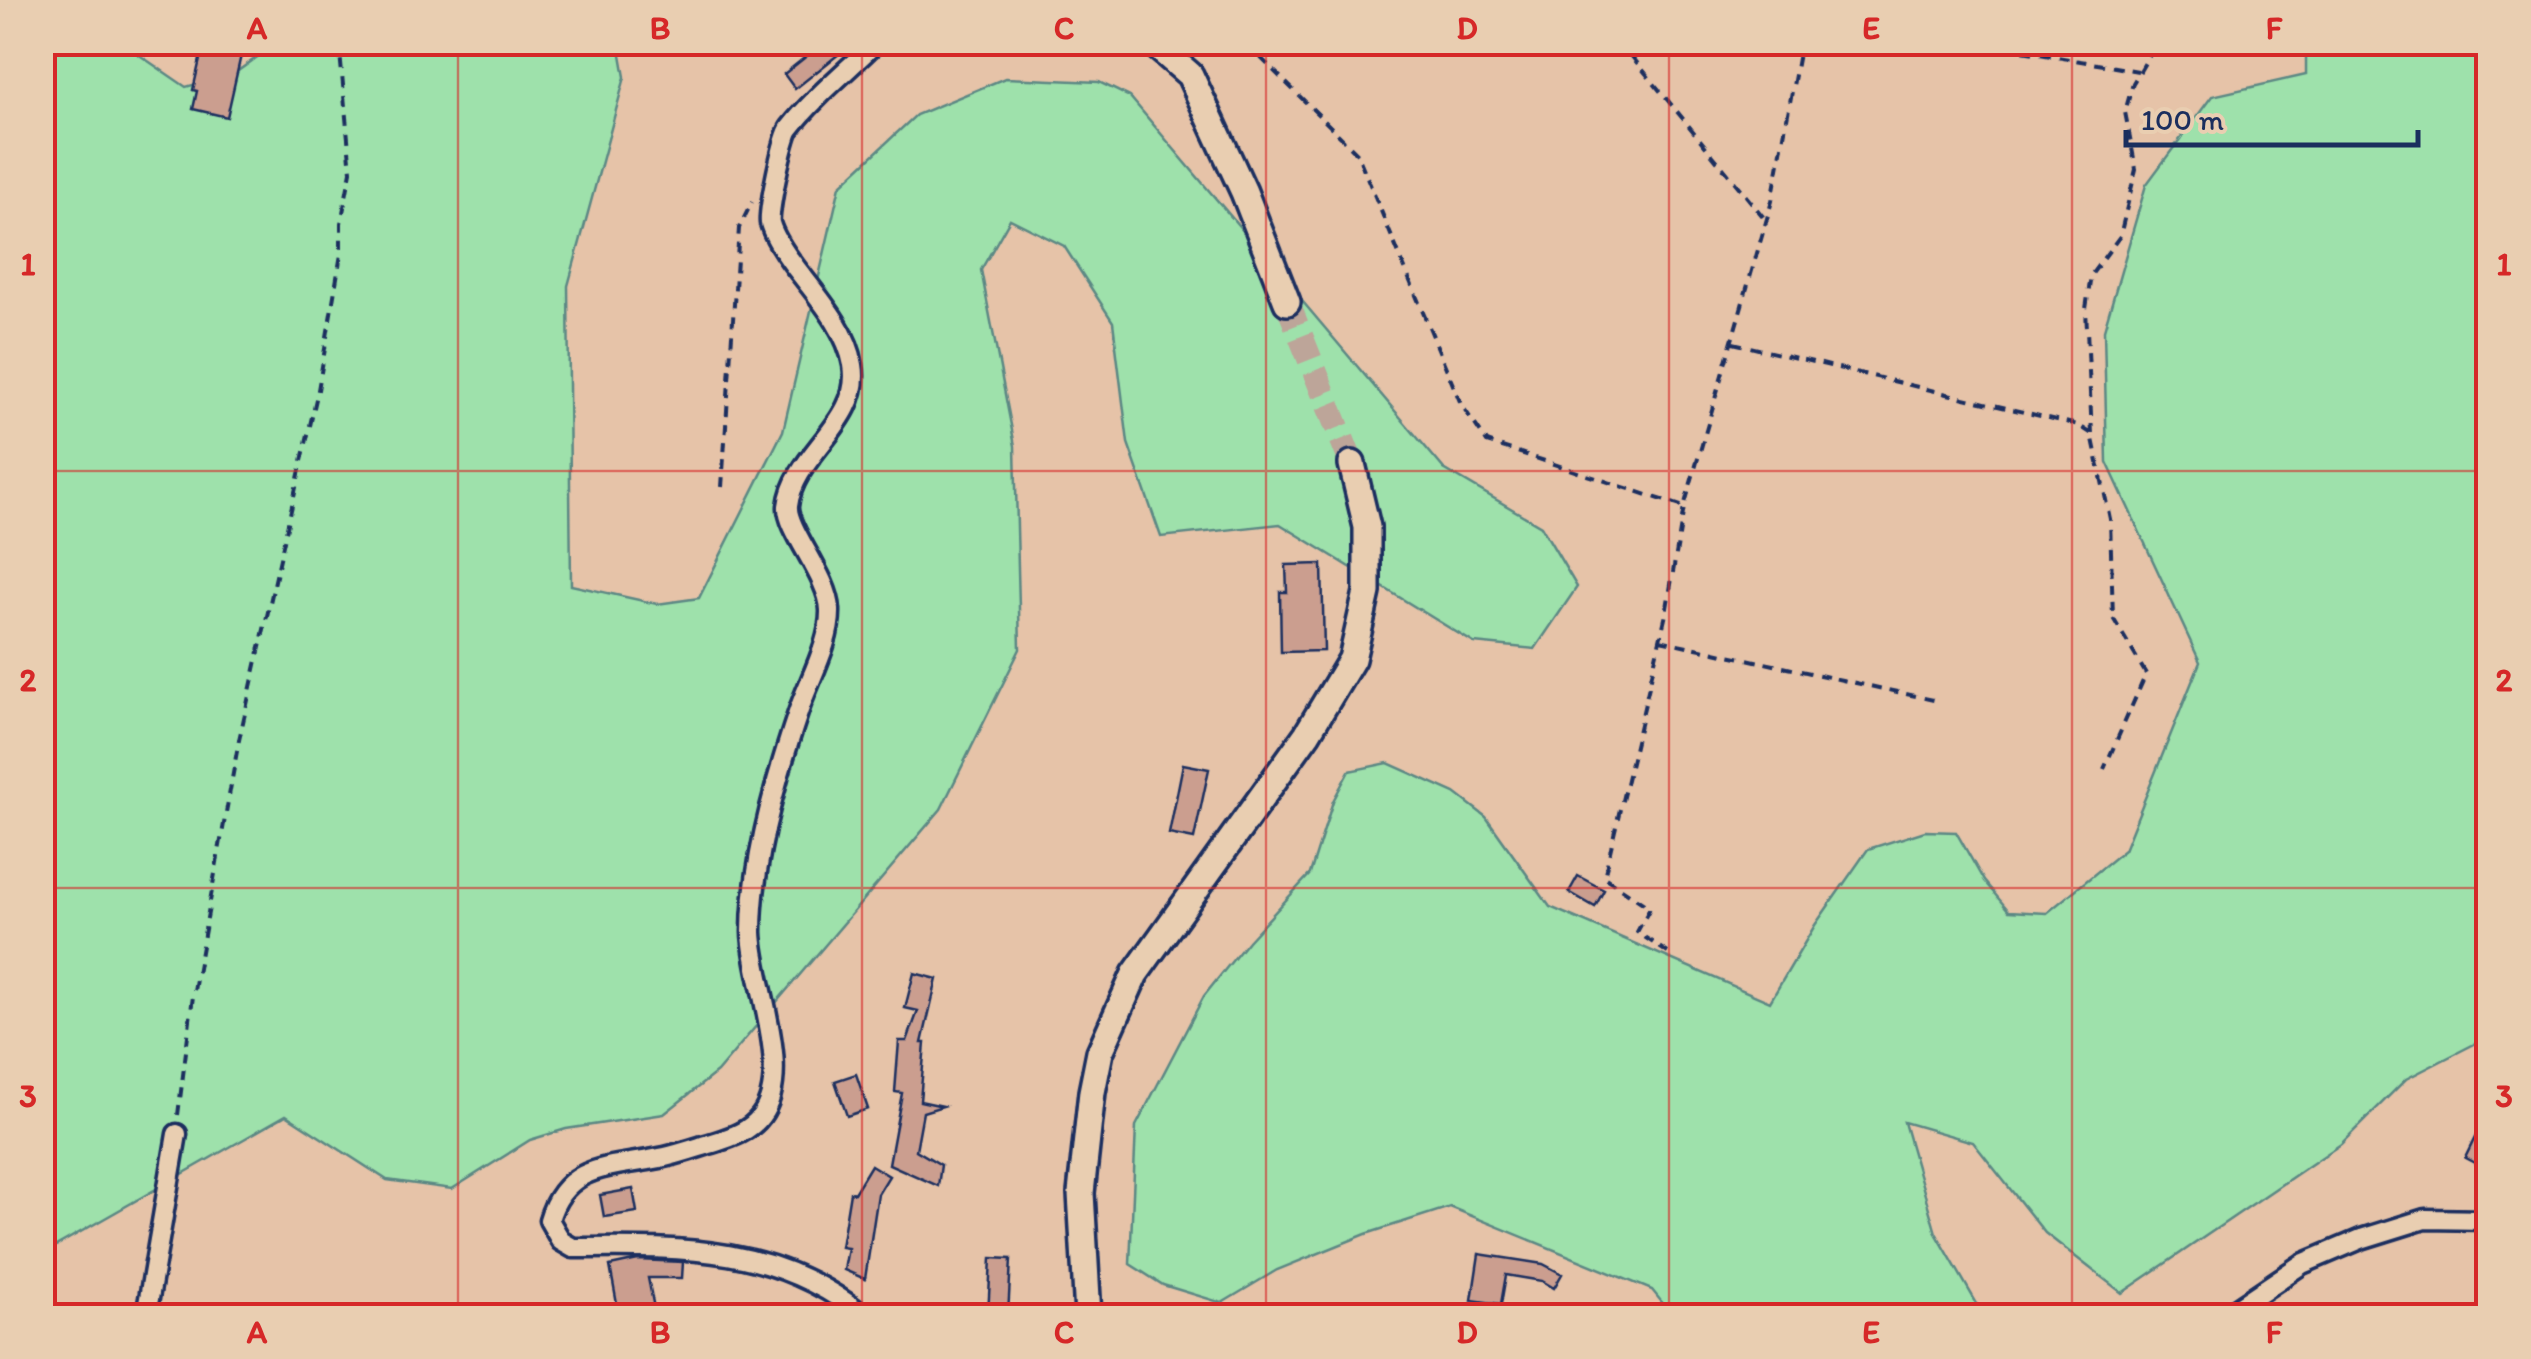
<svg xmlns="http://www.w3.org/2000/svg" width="2531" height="1359" font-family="Itim,sans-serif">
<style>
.green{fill:#9ee1ab;stroke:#5c8884;stroke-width:2.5}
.building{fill:#cb9e8f;stroke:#1b2f5e;stroke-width:2.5}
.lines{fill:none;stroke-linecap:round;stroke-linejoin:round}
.secondary-tunnel{stroke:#bda599;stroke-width:25;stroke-dasharray:25 12;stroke-linecap:butt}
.street-casing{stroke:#1b2f5e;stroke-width:25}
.secondary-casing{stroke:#1b2f5e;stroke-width:32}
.path{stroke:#1b2f5e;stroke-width:4;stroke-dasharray:10 8;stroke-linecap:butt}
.street{stroke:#e9ceb1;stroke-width:18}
.secondary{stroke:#e9ceb1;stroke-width:25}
.grid{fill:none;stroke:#d62828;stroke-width:2.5;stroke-opacity:0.55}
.neatline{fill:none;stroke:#d62828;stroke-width:4}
.grid-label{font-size:32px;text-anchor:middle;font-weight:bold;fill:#d62828}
</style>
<rect width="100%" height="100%" fill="#e6c3a8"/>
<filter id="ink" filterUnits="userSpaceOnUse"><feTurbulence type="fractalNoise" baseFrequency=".01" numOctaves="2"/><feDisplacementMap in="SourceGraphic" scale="20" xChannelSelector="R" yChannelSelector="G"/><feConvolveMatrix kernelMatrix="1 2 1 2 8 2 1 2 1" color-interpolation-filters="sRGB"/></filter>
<g filter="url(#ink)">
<path class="green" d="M43,43H122L186,87L235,73L277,43H619L625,77L568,286L571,585L657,604L699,598L783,431L840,186L916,115L1005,78L1099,82L1130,97L1444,469L1541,526L1577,587L1535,649L1474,643L1280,524L1161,537L1128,443L1113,322L1064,246L1010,219L981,270L1015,446L1020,649L941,809L717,1072L664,1114L566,1129L530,1140L452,1189L387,1180L286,1115L56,1246L43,1259Z
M2306,43H2488V1037L2406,1079L2341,1144L2122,1293L2045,1233L1973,1142L1904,1122L1936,1233L1984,1316H1673L1652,1290L1450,1207L1366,1234L1277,1270L1222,1303L1163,1285L1130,1264L1136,1126L1204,996L1248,941L1310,874L1333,801L1349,771L1388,763L1455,793L1486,817L1550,907L1770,1002L1815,925L1868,849L1925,831L1956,832L1984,881L2009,911L2047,913L2124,850L2200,662L2107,462L2104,330L2146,185L2212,96L2306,75Z"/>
<path class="building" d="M204,42H244L227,117L193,109L197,91L193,90Z
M806,42H854L795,89L784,74L813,51Z
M1322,564L1324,651L1281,652L1280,592H1287L1286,565Z
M1183,764L1209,769L1194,839L1169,834Z
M1578,876L1604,890L1595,907L1569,892Z
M914,973L937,979L922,1043H925L920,1101L943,1106L923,1112L916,1150L941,1165L938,1186L889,1164L902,1093L895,1092L899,1041H907L918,1011L905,1008Z
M856,1074L868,1109L847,1116L835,1081Z
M2488,1111V1170L2465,1158Z
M871,1165L889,1176L878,1194L865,1279L844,1270L848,1248L841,1247L850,1192L854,1193Z
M633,1189L637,1212L604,1217L600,1195Z
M1479,1254L1543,1264L1562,1274L1554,1288L1542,1281L1506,1275L1501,1304L1472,1300Z
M991,1258L1011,1259L1008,1316H988Z
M638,1260L683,1262L682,1278H648L654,1308L619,1315L610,1266Z"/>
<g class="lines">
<path class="secondary-tunnel" d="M1287,302L1352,464"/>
<defs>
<path id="street" d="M146,1316L177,1134
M864,1316C776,1244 680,1247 573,1248L561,1241L549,1220C566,1161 615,1168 665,1157C682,1153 699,1147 716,1142C732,1137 750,1131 761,1116C794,1072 753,981 752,932C752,863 777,775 799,710C809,680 831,642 830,610C829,577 786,529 788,506C794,453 863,422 853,365C847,329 818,297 796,268C787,256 774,238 770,223C768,212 783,136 790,128C814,97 848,70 876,42
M2225,1316L2302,1264L2361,1239L2425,1219L2488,1220"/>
<path id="secondary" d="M1152,42L1190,75L1244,192L1287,302
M1088,1316L1081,1193L1092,1092L1100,1052L1135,974L1307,734L1352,659L1367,592V527L1352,464"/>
</defs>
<use href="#street" class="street-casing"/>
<use href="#secondary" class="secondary-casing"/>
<path class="path" d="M1252,42L1258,55L1357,153L1461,404L1487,442L1684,507L1772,201L1801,42
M1620,42L1765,219
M1970,42L2138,71
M1733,343L2078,425L2092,434L2110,519L2113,618L2146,674L2104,769
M2092,434L2086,309L2091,275L2120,236L2136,169L2125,112L2133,83L2157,42
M722,487L739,228L752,202
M1660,640L1938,701
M1668,953L1637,932L1650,908L1604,877L1666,614L1684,507
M178,1115L193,996L239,740L318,390L341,254V223L351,171L339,42"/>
<use href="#street" class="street"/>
<use href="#secondary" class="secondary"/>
</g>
</g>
<path class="grid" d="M458,42V1316M862,42V1316M1266,42V1316M1669,42V1316M2072,42V1316M42,471H2488M42,888H2488"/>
<rect width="2531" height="1359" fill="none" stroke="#e9ceb1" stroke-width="110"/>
<path d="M2126 130v15h292v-15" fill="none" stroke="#1b2f5e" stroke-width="5"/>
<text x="2141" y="130" font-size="30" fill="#1b2f5e" stroke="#e9ceb1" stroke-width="8" paint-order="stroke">100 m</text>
<rect x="55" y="55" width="2421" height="1249" class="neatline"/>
<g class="grid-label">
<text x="257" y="39">A</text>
<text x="660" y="39">B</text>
<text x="1064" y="39">C</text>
<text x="1467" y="39">D</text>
<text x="1871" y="39">E</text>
<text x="2274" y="39">F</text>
<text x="28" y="275">1</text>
<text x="2504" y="275">1</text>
<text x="28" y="691">2</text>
<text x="2504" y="691">2</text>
<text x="28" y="1107">3</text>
<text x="2504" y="1107">3</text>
<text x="257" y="1343">A</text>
<text x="660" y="1343">B</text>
<text x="1064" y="1343">C</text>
<text x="1467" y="1343">D</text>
<text x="1871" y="1343">E</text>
<text x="2274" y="1343">F</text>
</g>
</svg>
